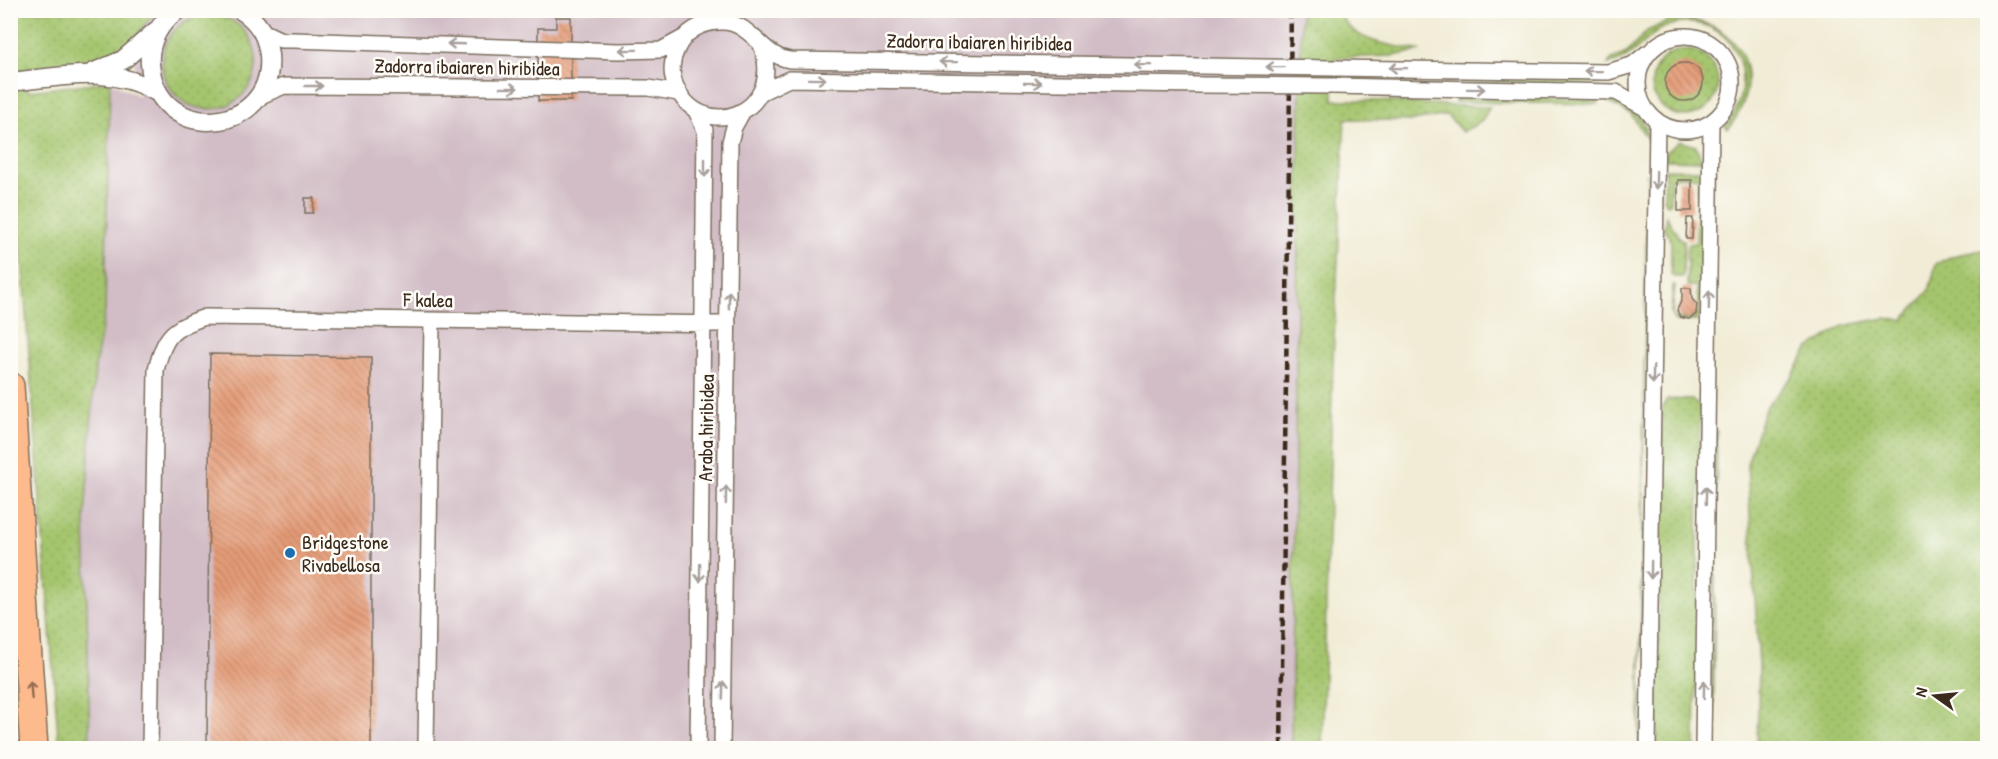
<svg xmlns="http://www.w3.org/2000/svg" width="1998" height="759" font-family="'Patrick Hand',sans-serif">
<style>
.industrial{fill:#d2bdc6}
.grass{fill:url(#grass-dots);stroke:#707846;stroke-width:1.5}
.building{fill:url(#building-back-hatch)}
.lines{fill:none;stroke-linecap:round;stroke-linejoin:round}
.minor-casing{stroke:#7b6e5e;stroke-width:18}
.tertiary-casing{stroke:#7b6e5e;stroke-width:21}
.motorway-casing{stroke:#7b6e5e;stroke-width:30}
.minor{stroke:#fff;stroke-width:15}
.tertiary{stroke:#fff;stroke-width:18}
.motorway{stroke:#fcba8d;stroke-width:27}
.rail{stroke:#3b2a1e;stroke-width:4.5;stroke-dasharray:9 4.5;stroke-linecap:butt}
.minor-bridge-casing{stroke:#7b6e5e;stroke-width:18;stroke-linecap:butt}
.minor-bridge{stroke:#fff;stroke-width:15}
.oneway{stroke:#a79f9a}
.oneway2{stroke:#926b50}
.poi-dot{fill:#1f6fb2;stroke:#fdfcf7;stroke-width:2}
.labels{text-anchor:middle;stroke-width:5;stroke-linejoin:round;paint-order:stroke}
.street-label{font-size:20px;fill:#3b2a1e;stroke:#fdfcf7}
.poi-label{font-size:20px;fill:#3b2a1e;stroke:#fdfcf7;text-anchor:start}
</style>
<defs>
<pattern id="grass-dots" width="8" height="8" patternUnits="userSpaceOnUse" patternTransform="scale(1.5)"><rect width="8" height="8" fill="#a4c56d"/><path d="M2 2h.1M6 6h.1" fill="none" stroke="#8ea95e" stroke-width="1.8" stroke-linecap="round"/></pattern>
<pattern id="building-back-hatch" width="6" height="6" patternUnits="userSpaceOnUse" patternTransform="scale(1.5)"><rect width="6" height="6" fill="#e59b77"/><path d="M-1 5l2 2M0 0l6 6M5-1l2 2" fill="none" stroke="#bb7f61"/></pattern>
</defs>
<rect width="100%" height="100%" fill="#fdfcf7"/>
<filter id="ink" filterUnits="userSpaceOnUse"><feTurbulence type="fractalNoise" baseFrequency=".0167" numOctaves="2"/><feDisplacementMap in="SourceGraphic" scale="12" xChannelSelector="R" yChannelSelector="G"/><feConvolveMatrix kernelMatrix="1 2 1 2 8 2 1 2 1" color-interpolation-filters="sRGB"/></filter>
<filter id="wash" filterUnits="userSpaceOnUse"><feTurbulence type="fractalNoise" baseFrequency=".008" numOctaves="4" result="noise"/><feDisplacementMap in="SourceGraphic" scale="24" xChannelSelector="R" yChannelSelector="G"/><feGaussianBlur stdDeviation="1.35" result="paint"/><feColorMatrix in="noise" values="0 0 0 0 0 0 0 0 0 0 0 0 0 0 0 0 0 1.4 0 .05"/><feComposite in="paint" operator="in"/></filter>
<g filter="url(#wash)">
<rect width="100%" height="100%" fill="#f1ecd5"/>
<path class="industrial" d="M156,11H1301L1291,748H90L85,519L95,367L105,310L110,81L139,96L134,62L140,32Z"/>
<path class="grass" d="M10,11H156L124,51L98,62L26,69L28,91L110,81L105,310L95,367L85,519L90,748H59L11,116Z
M1301,11H1340C1349,43 1393,45 1422,51L1391,56L1334,58L1333,100C1387,99 1437,106 1490,107L1481,122L1462,132L1447,115L1413,121L1345,119L1333,360L1322,748H1291Z
M162 62a47 47 0 1 1 94 0a47 47 0 1 1-94 0Z
M1680,19C1744,21 1767,81 1728,129L1725,126C1760,85 1739,19 1683,23C1646,25 1640,60 1608,64L1612,59L1627,53L1647,31L1669,21Z
M1652 83a33 33 0 1 1 66 0a33 33 0 1 1-66 0Z
M1443,77L1599,79V84L1443,82Z
M1455,97L1598,99V104L1455,102Z
M1608,99C1629,101 1648,123 1649,142L1631,114L1611,104Z
M1680,141L1696,146L1702,161L1665,160L1667,151Z
M1665,169L1703,170L1701,316L1696,321H1675L1671,314L1673,285H1675L1672,314L1675,318L1693,319L1699,311L1696,286H1687V244L1696,243L1698,177H1671L1670,204H1667L1664,200Z
M1647,173L1640,748H1639Z
M1666,216L1680,239L1684,240L1683,277H1674L1671,274V240L1664,229Z
M1987,249V748H1757L1759,666L1747,464L1765,408L1791,378L1808,349L1843,326L1885,318L1903,320L1929,291L1936,264L1952,256Z
M1667,399L1692,400L1700,405L1695,748H1657L1662,408Z
M1715,431H1717L1713,748H1711Z"/>
<g id="blocks">
<path class="building" d="M556,17H571V101H538V28H556Z
M1665 82a19 19 0 1 1 38 0a19 19 0 1 1-38 0Z
M1678,180H1692V211H1678Z
M305,198H314L313,213H305Z
M1687,218H1693L1692,239H1686Z
M1682,288H1691L1692,299L1697,305L1696,314L1689,319L1680,317L1677,310L1682,299Z
M210,354L371,357V748H207Z"/>
</g>
</g>
<g filter="url(#ink)">
<use href="#blocks" fill-opacity="0" stroke="#7b6e5e" stroke-width="1.5"/>
<g class="lines">
<defs>
<path id="minor" d="M262,31L281,40H293L618,51L661,50L683,38
M1638 83a47 47 0 1 1 94 0a47 47 0 1 1-94 0Z
M761,45C787,115 699,145 675,84C670,73 672,59 677,49C685,31 702,22 721,22C751,21 761,56 790,60L1201,66
M1334,68L1608,72L1632,65L1647,53
M1333,86L1616,92L1643,107
M762,92L789,79L1201,85
M258,97L284,86L649,88L678,93
M696,111L705,130L698,748
M150,748L156,370C165,335 171,329 205,317L728,324
M426,748L432,321
M722,748L730,142L734,127L743,111
M1648,748L1657,122
M1703,748L1711,122"/>
<path id="tertiary" d="M178,10C160,21 148,43 150,64C157,147 276,135 269,55C267,36 257,20 241,10
M92,73L123,60L156,31
M10,82C65,77 107,64 157,92"/>
<path id="motorway" d="M10,386L34,748"/>
</defs>
<use href="#minor" class="minor-casing"/>
<use href="#tertiary" class="tertiary-casing"/>
<use href="#motorway" class="motorway-casing"/>
<use href="#minor" class="minor"/>
<use href="#tertiary" class="tertiary"/>
<use href="#motorway" class="motorway"/>
<path class="rail" d="M1281,748L1291,10"/>
<defs>
<path id="minor-bridge" d="M1201,66L1334,68
M1201,85L1333,86"/>
</defs>
<use href="#minor-bridge" class="minor-bridge-casing"/>
<use href="#minor-bridge" class="minor-bridge"/>
</g>
<defs><path id="oneway-shaft" d="M-6 0H5M1.5-3L5.5 0L1.5 3" fill="none" stroke-width="1.6" stroke-linecap="round" stroke-linejoin="round" transform="scale(1.5)"/></defs>
<g class="oneway">
<use href="#oneway-shaft" transform="translate(456 44) rotate(-178)"/>
<use href="#oneway-shaft" transform="translate(628 50) rotate(179)"/>
<use href="#oneway-shaft" transform="translate(948 62) rotate(-179)"/>
<use href="#oneway-shaft" transform="translate(1143 65) rotate(-179)"/>
<use href="#oneway-shaft" transform="translate(1275 67) rotate(-179)"/>
<use href="#oneway-shaft" transform="translate(1398 68) rotate(-179)"/>
<use href="#oneway-shaft" transform="translate(1593 71) rotate(-179)"/>
<use href="#oneway-shaft" transform="translate(817 79) rotate(1)"/>
<use href="#oneway-shaft" transform="translate(1033 83) rotate(1)"/>
<use href="#oneway-shaft" transform="translate(314 86)"/>
<use href="#oneway-shaft" transform="translate(509 88) rotate(1)"/>
<use href="#oneway-shaft" transform="translate(1476 89) rotate(1)"/>
<use href="#oneway-shaft" transform="translate(705 168) rotate(90)"/>
<use href="#oneway-shaft" transform="translate(1656 180) rotate(91)"/>
<use href="#oneway-shaft" transform="translate(729 300) rotate(-89)"/>
<use href="#oneway-shaft" transform="translate(1709 300) rotate(-89)"/>
<use href="#oneway-shaft" transform="translate(1653 375) rotate(91)"/>
<use href="#oneway-shaft" transform="translate(726 495) rotate(-89)"/>
<use href="#oneway-shaft" transform="translate(1706 495) rotate(-89)"/>
<use href="#oneway-shaft" transform="translate(1651 570) rotate(91)"/>
<use href="#oneway-shaft" transform="translate(700 573) rotate(91)"/>
<use href="#oneway-shaft" transform="translate(723 690) rotate(-89)"/>
<use href="#oneway-shaft" transform="translate(1704 690) rotate(-89)"/>
</g>
<use class="oneway2" href="#oneway-shaft" transform="translate(31 690) rotate(-94)"/>
</g>
<circle class="poi-dot" cx="290" cy="553" r="6"/>
<g class="labels">
<g class="street-label">
<text transform="translate(979 42) rotate(1)" y="7">Zadorra ibaiaren hiribidea</text>
<text transform="translate(467 67) rotate(1)" y="7">Zadorra ibaiaren hiribidea</text>
<text transform="translate(428 300) rotate(1)" y="7">F kalea</text>
<text transform="translate(706 428) rotate(-89)" y="7">Araba hiribidea</text>
</g>
<g class="poi-label">
<text x="302" y="549">Bridgestone<tspan x="302" dy="23">Rivabellosa</tspan></text>
</g>
</g>
<rect width="1998" height="759" fill="none" stroke="#fdfcf7" stroke-width="36"/>
<g transform="translate(1935 696) rotate(285)" stroke="#fdfcf7" stroke-width="4.5" paint-order="stroke">
<path d="M0-4.5L10 22L0 15L-10 22Z" fill="#3b2a1e"/>
<text y="-9" font-size="16" font-weight="bold" text-anchor="middle" fill="#3b2a1e">N</text>
</g>
</svg>
